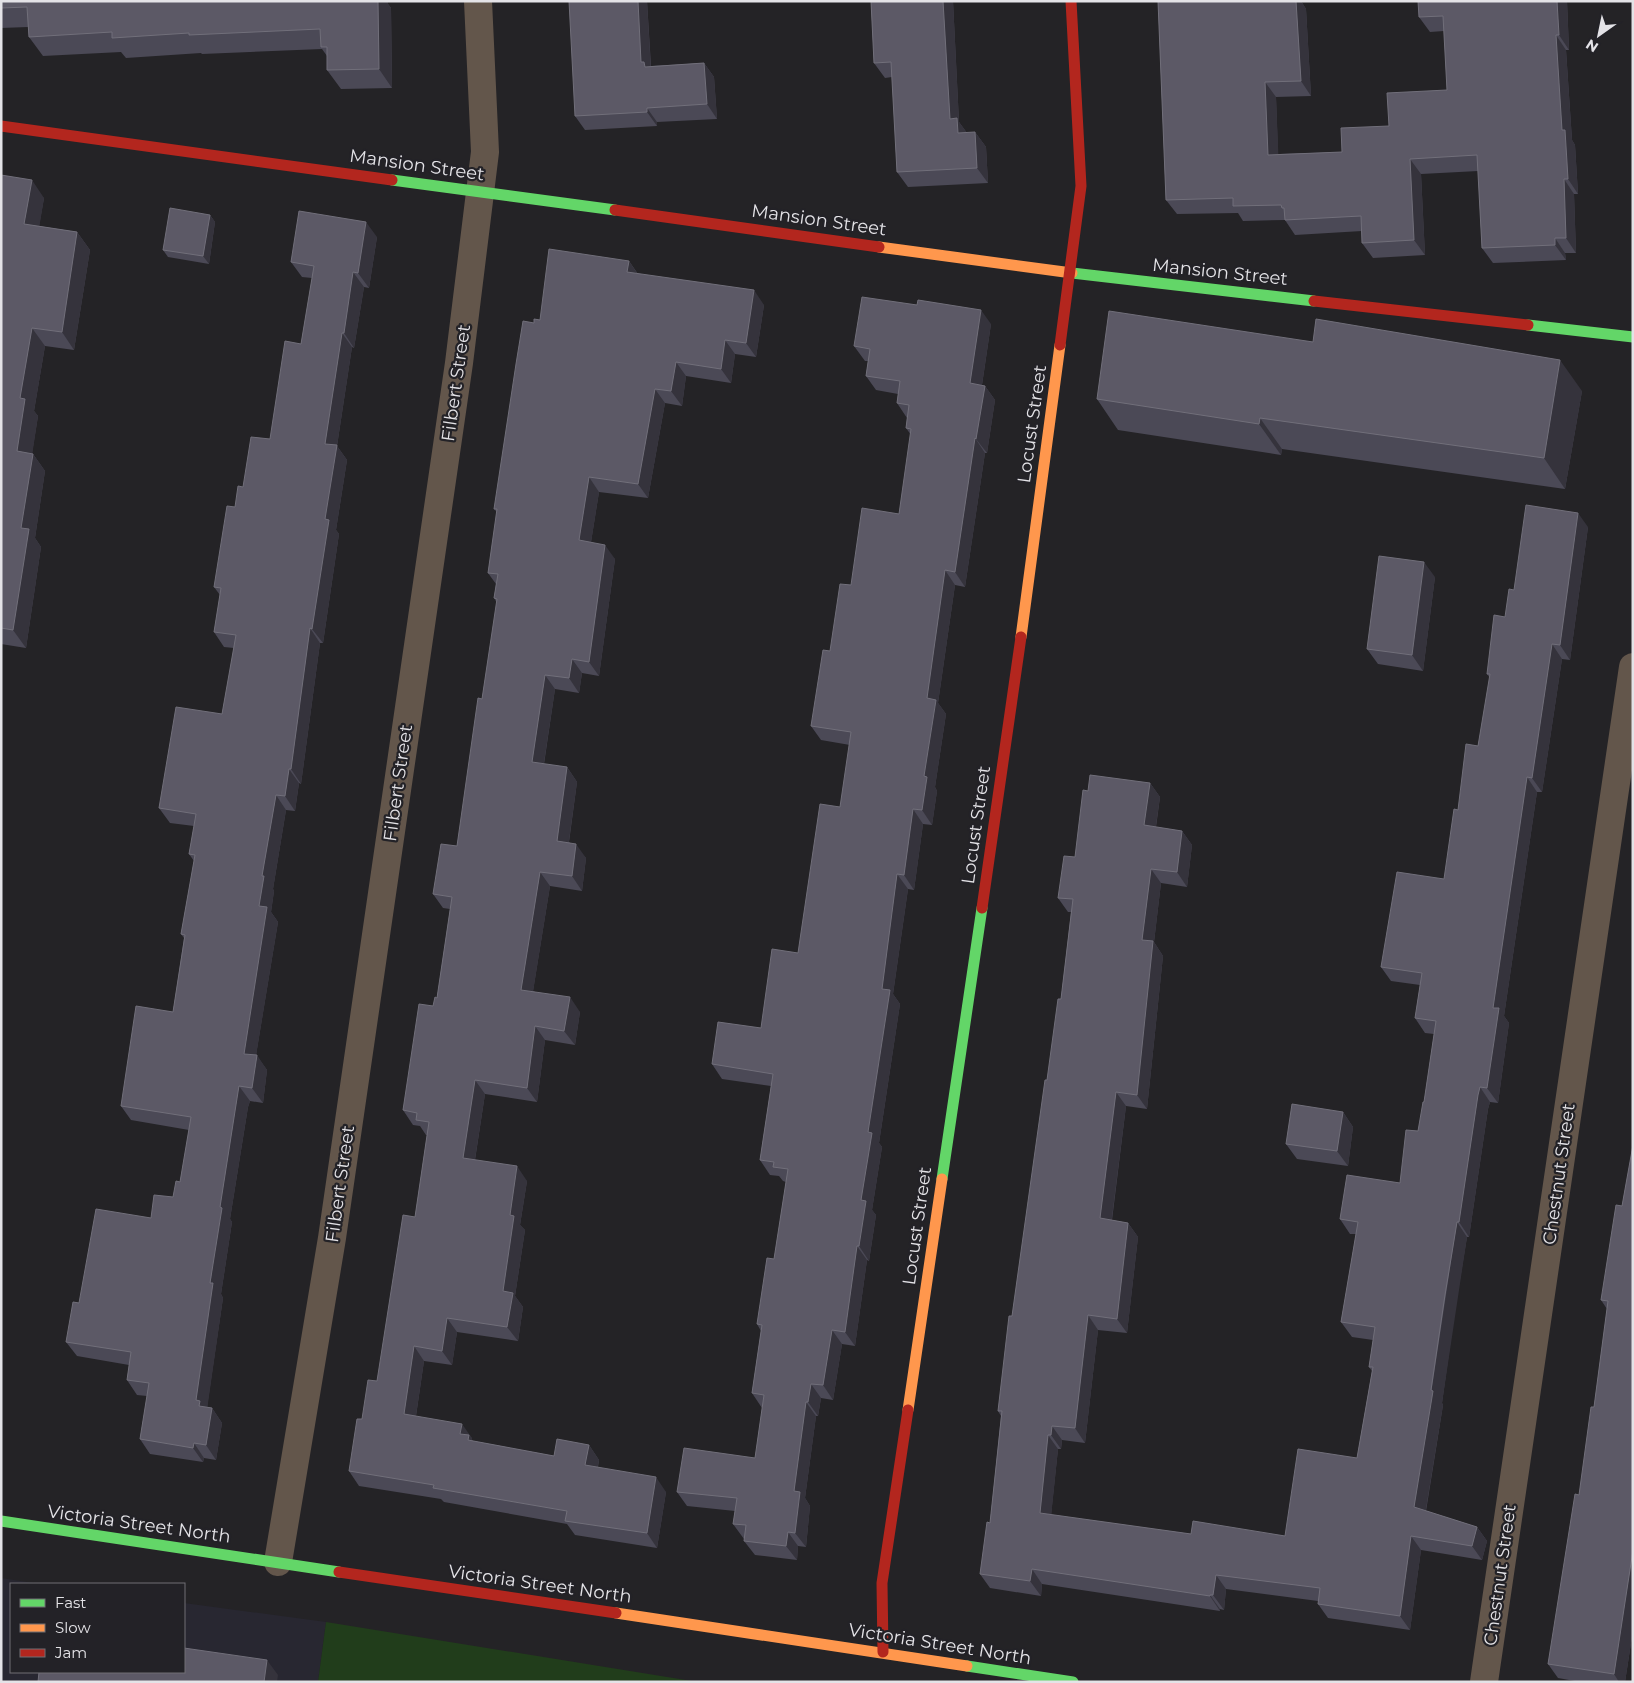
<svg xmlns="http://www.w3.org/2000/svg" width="1634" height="1683" font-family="Montserrat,sans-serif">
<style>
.built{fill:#282731}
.green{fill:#213d1b}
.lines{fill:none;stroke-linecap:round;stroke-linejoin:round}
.street{stroke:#63564b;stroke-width:28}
.fast{stroke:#63d668;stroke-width:11}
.slow{stroke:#ff974d;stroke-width:11}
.jam{stroke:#b3261e;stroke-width:11}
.wall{fill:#4b4956}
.shaded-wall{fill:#35333c}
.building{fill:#5c5966;stroke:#716f7a}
.labels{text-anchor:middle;stroke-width:4.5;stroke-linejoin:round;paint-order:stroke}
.street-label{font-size:18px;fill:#e4e3e7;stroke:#232227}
</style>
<rect width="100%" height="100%" fill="#242326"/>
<path class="built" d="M1,1578L40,1584H11V1672H184V1603L326,1622L318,1682H1Z"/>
<path class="green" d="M326,1622L698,1682H318Z"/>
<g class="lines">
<path class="street" d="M278,1562L332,1238L459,363L485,152L478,1
M1484,1682L1633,667"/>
<path class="fast" d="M392,180L615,210
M1072,273L1314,301
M1528,325L1633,337
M942,1179L982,908
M1,1521L339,1572
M967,1666L1073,1682"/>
<path class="slow" d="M879,247L1072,273
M1021,637L1060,345
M908,1410L942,1179
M616,1613L967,1666"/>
<path class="jam" d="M1,126L392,180
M615,210L879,247
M1314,301L1528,325
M1060,345L1081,186L1071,1
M982,908L1021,637
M339,1572L616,1613
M883,1652L882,1583L908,1410"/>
</g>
<path class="wall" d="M1,1L388,4L391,8L392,88L341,89L327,70V56L322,49L202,54L201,53L126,58L121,52L43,56L29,37L28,27L1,28Z
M647,1L651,66L704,63L714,77L717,119L657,122V126L585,130L575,116Z
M871,1H953L959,122L967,133L975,132L986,147L988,183L908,187L897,172L892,77L885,78L874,63Z
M1158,1H1301L1306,9L1311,96L1276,97L1278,154L1342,152L1389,126L1447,90L1444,31L1430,32L1419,17L1567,1L1569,50H1566L1572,140L1575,145L1578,194H1574L1576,253H1565L1566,260L1493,263L1482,248L1478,171L1421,174L1425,255L1373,258L1362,243V231L1295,235L1285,220L1243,221L1238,213L1177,214L1166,200Z
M1,175L44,198L39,226L77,232L90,250L74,350L45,346L34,411L38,416L32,453L33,454L45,471L35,538L41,547L26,648L1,644Z
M210,215L215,222L209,264L168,257L163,250Z
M377,237L369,288L364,287L354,348L352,347L337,446L347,460L336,530L339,534L323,643H320L301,784L299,783L295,811L286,810L273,889L274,891L271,912L278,922L256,1055L267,1070L263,1103L250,1101L248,1107L230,1219L232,1222L221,1294L223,1298L207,1407L212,1408L222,1423L216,1460L204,1458L203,1462L150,1454L140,1439L147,1396L137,1395L127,1380L129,1365L77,1356L66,1342L79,1303L151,1218L173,1197L180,1182L189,1130L131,1120L121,1106L173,1012L184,938L181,934L194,861L189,854L194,826L170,823L159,808L222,714L234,648L224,647L214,632L220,595L214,587L235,507L243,487L270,439L301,344L312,278L302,277L291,262Z
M629,261L638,274L764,305L756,357L735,354L731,383L686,376L682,406L665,403L648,498L599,492L591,542L615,559L599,676L582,673L579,693L555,689L544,764L567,767L577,782L569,842L586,858L582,891L550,886L533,991L580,1012L575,1045L545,1040L537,1102L485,1094L475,1160L527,1181L520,1225L525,1230L515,1296L523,1307L518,1341L457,1332L452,1365L424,1361L416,1416L472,1438V1440L473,1441L554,1456L589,1445L599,1460L598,1467L666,1492L657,1548L575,1535L567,1524L444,1502L441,1499L359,1486L349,1471L362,1419L377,1381L415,1217L427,1135H426L420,1126L413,1125L403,1110L433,1006L437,998L450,909L443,908L433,894L457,846L482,699L497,603L494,598L496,584L488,573L497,512L494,509L534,323L540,320Z
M991,324L982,385L985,386L995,400L987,453H985L965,587L955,585L938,703L946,714L935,787L937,791L932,825L923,824L914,890L908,889L893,994L900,1004L879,1143L882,1147L872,1210L876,1215L869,1261L867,1260L855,1346L842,1344L833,1400L821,1398L818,1416H816L805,1498L810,1506L806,1547L798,1546L797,1560L755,1555L744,1541L745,1539H744L733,1524L735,1511L687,1506L677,1492L755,1458L762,1408L752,1393L761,1331L757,1324L774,1259L786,1182L783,1181L779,1176L770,1175L760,1160L771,1086L722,1079L712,1064L761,1028L798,953L840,807L850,745L821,740L811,726L830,651L851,585L899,514L911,435L906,428L907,418L897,403L898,394L876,390L866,376L868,361H865L854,346Z
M1582,391L1565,489L1282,449L1281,455L1118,430L1097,399Z
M1588,527L1570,660L1562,659L1542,792H1537L1504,1016L1509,1023L1498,1103L1490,1102L1488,1109L1469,1237H1467L1455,1310L1442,1403L1443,1405L1426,1511L1477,1527L1487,1541L1482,1560L1421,1550L1410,1630L1328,1618L1318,1604V1601L1226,1589L1224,1610L1220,1609V1611L1042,1584L1041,1596L990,1588L980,1574L990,1523L1001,1416L998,1411L1047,1080L1061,999L1071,912H1068L1058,898L1075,857L1088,791L1150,783L1160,797L1156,827L1182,831L1192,845L1187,887L1161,883L1154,942L1163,956L1147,1109L1126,1106L1112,1220L1128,1223L1138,1237L1127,1333L1098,1330L1085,1443L1062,1440L1061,1449H1058L1051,1515L1191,1534L1285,1536L1357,1458L1372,1371L1369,1367L1373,1340L1352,1337L1341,1322L1356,1234H1350L1340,1219L1400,1183L1418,1131L1424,1102L1434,1034L1425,1033L1415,1018L1420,985L1391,981L1381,967L1444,879L1458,810L1478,746L1490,678L1487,674L1514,590Z
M1435,577L1423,671L1378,664L1367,649Z
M1343,1112L1353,1127L1348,1166L1297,1159L1286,1144Z
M1633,1145V1630L1625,1682H1580L1558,1678L1548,1664L1579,1495L1594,1407L1607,1309L1601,1300L1622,1206Z"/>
<path class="shaded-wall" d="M378,1H388V4L391,8L392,88L379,69Z
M638,1H647L651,71L655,81L641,62Z
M943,1H953L959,122L967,133H958L950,119Z
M1296,1H1301L1306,9L1311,96L1301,81Z
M1557,1H1567L1569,50L1559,35Z
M1556,35L1566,50L1572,140L1575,145L1578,194L1568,179L1562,130Z
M704,63L714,77L717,119L707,104Z
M1265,82L1276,97L1279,170L1268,155Z
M647,108L657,122V126L647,112Z
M975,132L986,147L988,183L977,168Z
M1410,159L1421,174L1425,255L1414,240Z
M1564,179L1574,194L1576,253L1566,238Z
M32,180L44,198L37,241L24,224Z
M210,215L215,222L209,264L203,256Z
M366,222L377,237L369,288L358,273Z
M77,232L90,250L74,350L62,332Z
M1555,238L1565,253L1566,260L1555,245Z
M629,261L639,276L627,272Z
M353,272L364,287L354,348L344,333Z
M754,290L764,305L756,357L746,343Z
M981,310L991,324L980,398L970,383Z
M32,328L45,346L34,411L38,416L30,469L17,451L20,398Z
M342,333L352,347L337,446L347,460L336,530L339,534L323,643L312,629L325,519V444Z
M725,340L735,354L731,383L721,369Z
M1560,360L1582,391L1565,489L1544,458Z
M676,362L686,376L682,406L671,391Z
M985,386L995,400L987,453L976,439Z
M655,389L665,403L648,498L638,484Z
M1260,418L1282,449L1281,455L1259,424Z
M975,438L985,453L965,587L955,572Z
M33,454L45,471L35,538L41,547L26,648L13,630L21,528Z
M589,477L599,492L589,555L579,540Z
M1578,513L1588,527L1570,660L1560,645Z
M605,545L615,559L599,676L589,662Z
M1424,562L1435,577L1423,671L1412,655Z
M945,570L955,585L938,703L946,714L935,787L937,791L932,825L922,810L927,698Z
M310,628L320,643L301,784L291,769Z
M1552,644L1562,659L1542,792L1532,778Z
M572,659L582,673L579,693L569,678Z
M545,675L555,689L542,776L532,762Z
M567,767L577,782L567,855L557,841Z
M289,769L299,783L295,811L285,796Z
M1527,777L1537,792L1504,1016L1509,1023L1498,1103L1487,1088L1493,1008Z
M1150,783L1160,797L1154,839L1144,825Z
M276,795L286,810L273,889L274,891L271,912L278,922L254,1068L244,1054L262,876Z
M913,809L923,824L914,890L904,875Z
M1182,831L1192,845L1187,887L1177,872Z
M576,844L586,858L582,891L572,876Z
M1151,869L1161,883L1154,942L1163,956L1147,1109L1137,1095L1142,940Z
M540,872L550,886L531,1004L521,990Z
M897,874L908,889L893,994L900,1004L879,1143L882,1147L872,1210L876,1215L869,1261L859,1246L861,1200L882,989Z
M570,997L580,1012L575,1045L564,1031Z
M535,1026L545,1040L537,1102L527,1088Z
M257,1055L267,1070L263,1103L252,1088Z
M475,1080L485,1094L473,1172L463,1158Z
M239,1086L250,1101L248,1107L230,1219L232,1222L221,1294L223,1298L207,1410L212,1408L222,1423L216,1460L206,1445L210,1421L196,1400L220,1207L238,1092Z
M1480,1087L1490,1102L1488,1109L1469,1237L1459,1222L1478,1095Z
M1116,1092L1126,1106L1110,1233L1100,1218Z
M1343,1112L1353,1127L1348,1166L1337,1151Z
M517,1166L527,1181L520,1225L525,1230L515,1296L523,1307L518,1341L507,1327L503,1291L510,1215Z
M1457,1222L1467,1237L1442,1403L1443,1405L1424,1521L1414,1507Z
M1128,1223L1138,1237L1127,1333L1117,1319Z
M857,1246L867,1260L855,1346L845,1332Z
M1088,1315L1098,1330L1085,1443L1075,1428Z
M447,1318L457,1332L452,1365L442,1351Z
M832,1330L842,1344L833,1400L823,1385Z
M414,1346L424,1361L414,1429L404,1414Z
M811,1384L821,1398L818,1416L808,1402Z
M806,1402L816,1416L805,1498L810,1506L806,1547L795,1533L794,1491Z
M462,1424L472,1438V1440L479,1450L460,1434Z
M1052,1426L1062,1440L1061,1449L1051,1435Z
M1048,1435L1058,1449L1050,1527L1040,1513Z
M194,1443L204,1458L203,1462L193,1448Z
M589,1445L599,1460L595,1479L585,1465Z
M656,1477L666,1492L657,1548L647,1533Z
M1477,1527L1487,1541L1482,1560L1472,1546Z
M788,1532L798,1546L797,1560L786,1546Z
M1411,1536L1421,1550L1410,1630L1400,1616Z
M1633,1550V1630L1625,1682H1619L1614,1674Z
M1032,1569L1042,1584L1041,1596L1030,1581Z
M1216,1575L1226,1589L1224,1610L1213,1595Z
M1210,1595L1220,1609V1611L1210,1596Z
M267,1660L278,1675L277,1682H264Z"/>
<path class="building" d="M1,1H378L379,69L327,70V47H321L320,29L189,35V33L112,38V32L29,37L27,7L1,8Z
M569,1H638L641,62H644L645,67L704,63L707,104L647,108V112L575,116Z
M871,1H943L950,119L957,118L958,133L975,132L977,168L897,172L891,62L874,63Z
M1158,1H1296L1301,81L1265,82L1268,155L1342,152L1341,128L1389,126L1387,93L1447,90L1443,16L1419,17L1418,1H1557L1559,35H1556L1562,130H1565L1568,179H1564L1566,238H1555V245L1482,248L1477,155L1410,159L1414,240L1362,243L1361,216L1285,220L1284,208H1282L1281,205L1233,206V198L1166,200Z
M1,175L32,180L24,224L77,232L62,332L32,328L20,398L25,399L17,451L33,454L21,528L29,529L13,630L1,628Z
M170,208L210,215L203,256L163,250Z
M299,211L366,222L358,273L353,272L344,333H342L325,444L337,445L325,519L329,520L312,629L310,628L291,769H289L285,796L276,795L262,876H264L259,906L267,907L244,1054L257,1055L252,1088L239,1086L238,1092L220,1207L222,1208L210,1283H213L196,1400L200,1401L199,1406L212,1408L206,1445L194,1443L193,1448L140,1439L149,1383L127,1380L131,1352L66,1342L73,1302L79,1303L96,1209L151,1218L154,1195L173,1197L176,1181L180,1182L191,1117L121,1106L136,1006L173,1012L185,935L181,934L195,855L189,854L196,814L159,808L176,707L222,714L236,635L214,632L221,588L214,587L227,506L235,507L238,486L243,487L251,437L270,439L285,341L301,344L314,266L291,262Z
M549,249L629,261L627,272L754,290L746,343L725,340L721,369L676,362L671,391L655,389L638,484L589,477L579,540L605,545L589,662L572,659L569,678L545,675L532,762L567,767L557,841L576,844L572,876L540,872L521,990L570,997L564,1031L535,1026L527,1088L475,1080L463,1158L517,1166L510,1215L514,1216L503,1291L513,1293L507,1327L447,1318L442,1351L414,1346L404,1414L462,1424L460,1434L469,1435L468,1440L554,1456L557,1439L589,1445L585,1465L656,1477L647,1533L565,1521L567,1511L433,1488L434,1485L349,1471L357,1419H362L368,1380L377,1381L403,1215L415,1217L429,1122L416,1120L417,1113L403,1110L419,1004L433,1006L435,997L437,998L452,897L433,894L441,844L457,846L478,698L482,699L497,599L494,598L498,574L488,573L497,509H494L516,364L523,321L534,323V319L540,320Z
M862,297L917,305L918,300L981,310L970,383L985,386L976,439L975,438L955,572L945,570L927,698L936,700L924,776L927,777L922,810L913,809L904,875L897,874L882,989L890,990L868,1132L872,1133L861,1200L866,1201L859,1246H857L845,1332L832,1330L823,1385L811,1384L808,1402H806L794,1491L800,1492L795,1533L788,1532L786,1546L744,1541L746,1525L733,1524L737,1498L677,1492L684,1448L755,1458L764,1395L752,1393L762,1325L757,1324L767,1258L774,1259L788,1169L773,1167L774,1162L760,1160L773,1074L712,1064L718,1022L761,1028L772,949L798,953L820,804L840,807L851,732L811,726L823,650L830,651L840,584L851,585L862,508L899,514L911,429L906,428L909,405L897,403L900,381L866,376L870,349L854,346Z
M1109,311L1313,342L1316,319L1560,360L1544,458L1260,418L1259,424L1097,399Z
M1526,505L1578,513L1560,645L1552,644L1532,778L1527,777L1493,1008H1499L1487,1088L1480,1087L1478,1095L1459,1222H1457L1445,1295L1431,1390L1433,1391L1414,1507L1477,1527L1472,1546L1411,1536L1400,1616L1318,1604L1320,1588L1216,1575L1213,1595H1210V1596L1032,1569L1030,1581L980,1574L987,1522L990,1523L1002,1411H998L1009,1316H1012L1045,1080H1047L1058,999H1061L1073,899L1058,898L1064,856L1075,857L1083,790L1088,791L1090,775L1150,783L1144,825L1182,831L1177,872L1151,869L1142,940L1153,941L1137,1095L1116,1092L1100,1218L1128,1223L1117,1319L1088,1315L1075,1428L1052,1426L1051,1435H1048L1040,1513L1191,1534L1193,1521L1285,1536L1298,1449L1357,1458L1373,1367H1369L1375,1327L1341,1322L1358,1222L1340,1219L1347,1175L1400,1183L1406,1130L1418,1131L1423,1102H1424L1436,1021L1415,1018L1422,973L1381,967L1397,872L1444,879L1454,809L1458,810L1466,744L1478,746L1490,674H1487L1494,615L1505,617L1509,589L1514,590Z
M1379,556L1424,562L1412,655L1367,649Z
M1292,1104L1343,1112L1337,1151L1286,1144Z
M1633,1145V1550L1614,1674L1548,1664L1575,1494L1579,1495L1591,1407H1594L1608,1301L1601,1300L1616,1205L1622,1206Z
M184,1648L267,1660L264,1682H38L39,1672H184Z"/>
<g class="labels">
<g class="street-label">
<text transform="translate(417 165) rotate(8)" y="6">Mansion Street</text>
<text transform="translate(819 220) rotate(8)" y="6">Mansion Street</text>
<text transform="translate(1220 272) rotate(6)" y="6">Mansion Street</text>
<text transform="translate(456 383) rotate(-82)" y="6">Filbert Street</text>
<text transform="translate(1032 424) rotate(-82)" y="6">Locust Street</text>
<text transform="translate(398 783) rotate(-82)" y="6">Filbert Street</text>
<text transform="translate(976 825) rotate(-82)" y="6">Locust Street</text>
<text transform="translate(1559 1174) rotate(-82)" y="6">Chestnut Street</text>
<text transform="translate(340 1184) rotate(-82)" y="6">Filbert Street</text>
<text transform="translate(917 1226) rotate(-82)" y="6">Locust Street</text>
<text transform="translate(139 1524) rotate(8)" y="6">Victoria Street North</text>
<text transform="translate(1500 1575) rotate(-82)" y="6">Chestnut Street</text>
<text transform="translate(540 1584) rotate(8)" y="6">Victoria Street North</text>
<text transform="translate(940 1644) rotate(9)" y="6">Victoria Street North</text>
</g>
</g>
<rect width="1634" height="1683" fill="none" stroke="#e4e3e7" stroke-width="5"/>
<rect x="10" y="1583" width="175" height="90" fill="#232227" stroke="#706f74"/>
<rect x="20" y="1599" width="25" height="8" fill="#63d668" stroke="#706f74"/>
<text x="55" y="1608" font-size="15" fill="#e4e3e7">Fast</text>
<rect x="20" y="1624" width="25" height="8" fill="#ff974d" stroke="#706f74"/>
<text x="55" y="1633" font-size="15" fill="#e4e3e7">Slow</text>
<rect x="20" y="1649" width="25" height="8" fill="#b3261e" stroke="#706f74"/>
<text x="55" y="1658" font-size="15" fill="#e4e3e7">Jam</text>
<g transform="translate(1599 35) rotate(213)" stroke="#232227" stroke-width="4" paint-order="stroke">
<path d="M0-4L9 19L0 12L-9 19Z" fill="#e4e3e7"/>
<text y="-8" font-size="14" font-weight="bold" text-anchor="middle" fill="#e4e3e7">N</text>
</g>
</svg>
